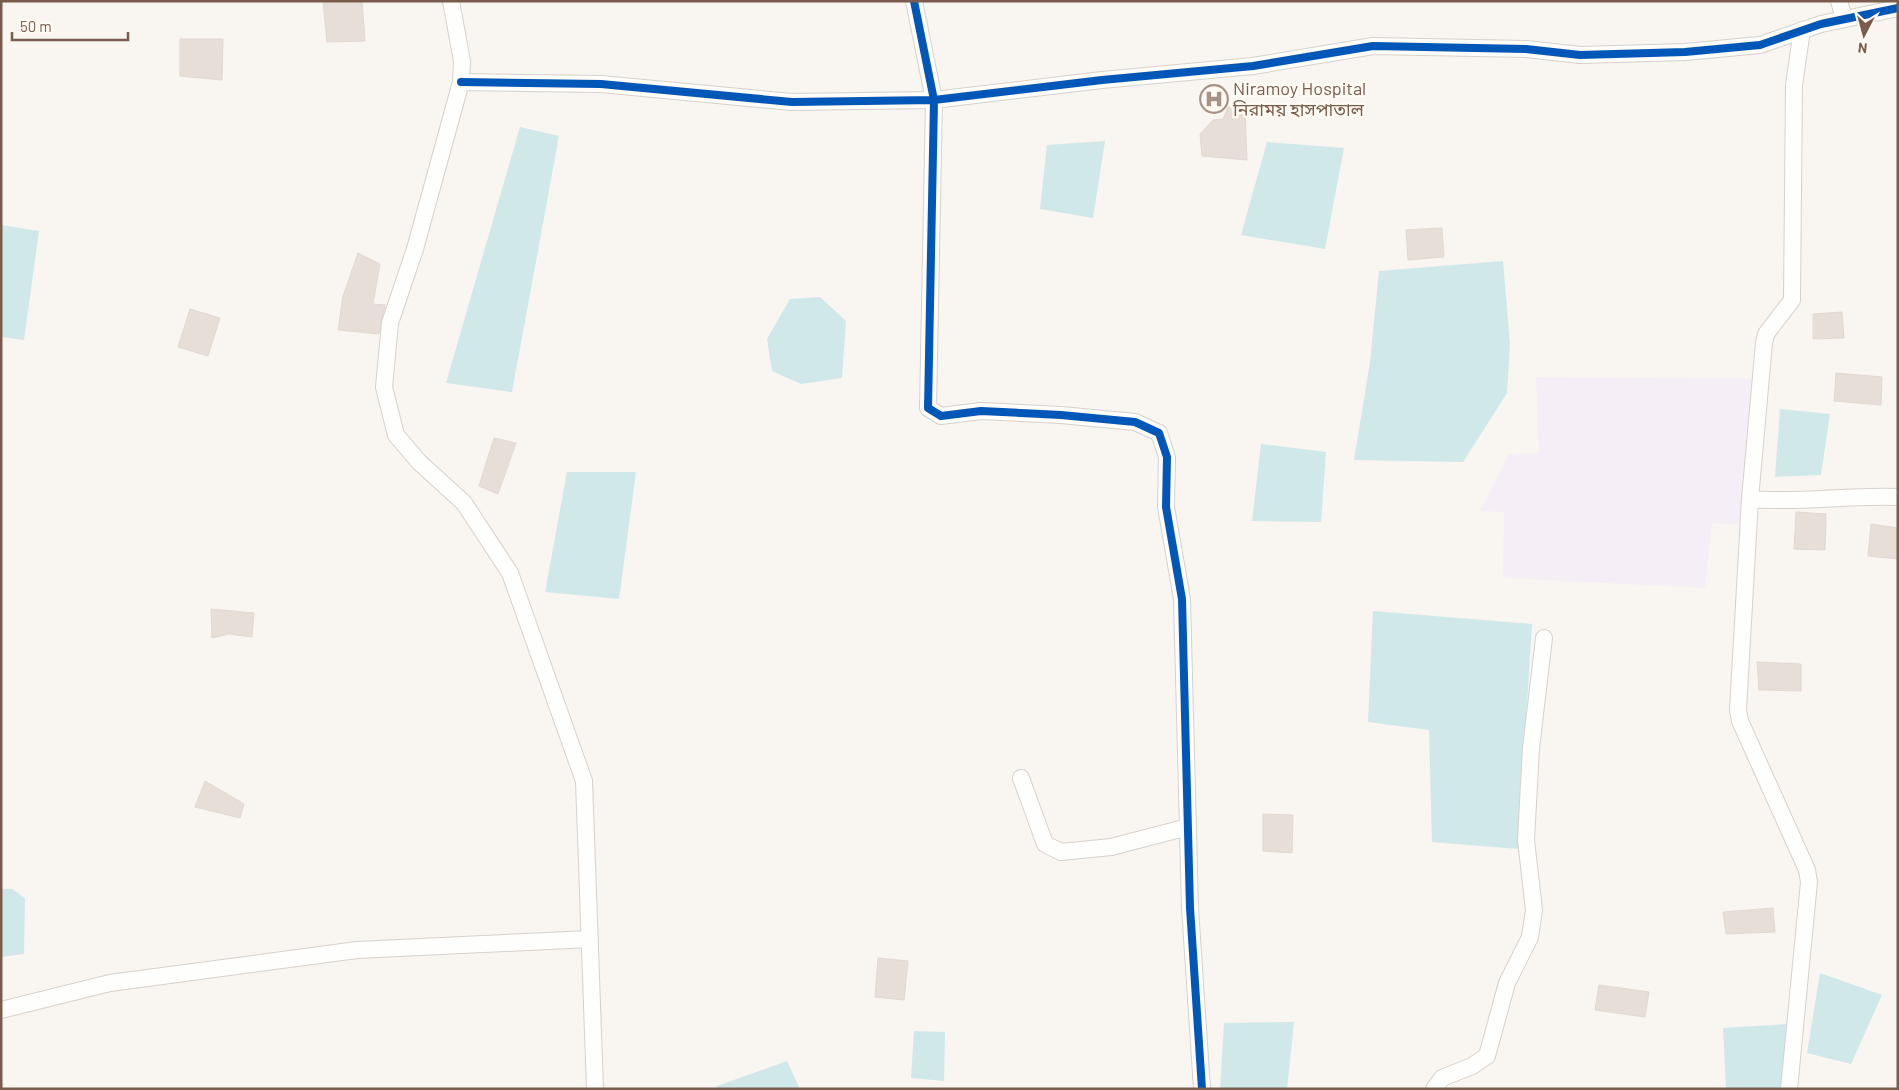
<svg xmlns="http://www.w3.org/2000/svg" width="1899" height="1090" font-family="Barlow,'Noto Sans Bengali',sans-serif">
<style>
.education{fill:#f6eef6}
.water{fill:#d0e8ea}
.building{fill:#e6ded7;stroke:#e2d8d2}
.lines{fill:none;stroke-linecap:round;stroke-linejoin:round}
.minor-casing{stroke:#d7d1cb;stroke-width:18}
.minor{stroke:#fefefd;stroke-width:16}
.cycleway-casing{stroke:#fffaf3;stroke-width:11}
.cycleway{stroke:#0057b8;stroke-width:8}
.labels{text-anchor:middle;stroke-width:5;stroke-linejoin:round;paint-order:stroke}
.poi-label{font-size:18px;fill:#7a5c4d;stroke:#fffaf3;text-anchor:start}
</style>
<rect width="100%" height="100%" fill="#f9f5f0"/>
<path class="education" d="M1536,377L1756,379L1742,525L1712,523L1705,588L1503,578L1504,512L1480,511L1509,454L1539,453Z"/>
<path class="water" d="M520,127L559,136L512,392L446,383Z
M1105,141L1093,218L1040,209L1047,145Z
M1267,142L1344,148L1325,249L1241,235Z
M1,225L39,231L24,340L1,337Z
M1503,261L1510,344L1507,393L1463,462L1354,460L1370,362L1379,271Z
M820,297L846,321L842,378L801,384L772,371L767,339L790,299Z
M1780,409L1830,414L1821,475L1775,477Z
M1261,444L1326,452L1321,522L1252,521Z
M567,472H636L619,599L545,592Z
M1373,611L1532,624L1518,849L1432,842L1429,730L1368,722Z
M1,889H12L25,898L24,954L1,957Z
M1820,973L1882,995L1851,1064L1807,1053Z
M1294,1022L1287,1089H1220L1224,1023Z
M1788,1024L1783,1089H1726L1723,1028Z
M914,1031L945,1032L944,1081L911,1078Z
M787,1061L800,1089H716L717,1086Z"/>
<path class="building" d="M323,1H362L365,41L327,42Z
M180,39H223L222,80L180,76Z
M1228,107L1245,109L1247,160L1202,156L1200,134L1213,120L1223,119Z
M1442,228L1444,257L1408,260L1406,230Z
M358,253L380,264L373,304L385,305L379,334L338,330L343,296Z
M190,309L220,318L208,356L178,347Z
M1842,312L1844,338L1813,339V314Z
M1836,373L1882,377L1881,405L1834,401Z
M494,438L516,443L498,494L479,486Z
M1796,512L1826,514L1825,550L1794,549Z
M1871,524L1898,528V559L1868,556Z
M211,609L254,613L252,637L229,634L212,638Z
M1757,662L1801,664V691L1759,690Z
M205,781L244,804L240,818L195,807Z
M1263,814L1293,815L1292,853L1263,851Z
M1773,908L1775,932L1726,934L1723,912Z
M878,958L908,961L904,1000L875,997Z
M1599,985L1649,992L1645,1017L1595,1010Z"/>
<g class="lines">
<defs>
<path id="minor" d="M451,1L462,61L461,82L415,249L390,323L384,387L396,435L419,462L464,503L510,573L584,781L595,1089
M914,1L934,100L928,408L941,416L981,411L1061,415L1135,422L1159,433L1167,457L1166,507L1182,599L1190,908L1202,1089
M1839,1L1844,18
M1802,30L1794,85L1792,300L1766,334L1764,343L1750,499C1799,503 1848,495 1898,497
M461,82L601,84L792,102L934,100L1102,80L1253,66L1373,46L1526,49L1580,55L1685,52L1760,45L1821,24L1898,8
M1750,499L1738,710L1740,721L1807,870L1809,882L1789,1089
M1021,778L1045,844L1061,852L1111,847L1188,827
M1,1010L110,983L357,950L590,939
M1434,1089L1442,1078L1472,1066L1487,1056L1507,983L1530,937L1534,910L1526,840L1531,748L1544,638"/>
</defs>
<use href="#minor" class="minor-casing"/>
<use href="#minor" class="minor"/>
<defs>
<path id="cycleway" d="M914,1L934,100L928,408L941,416L981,411L1061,415L1135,422L1159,433L1167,457L1166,507L1182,599L1190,908L1202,1089
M461,82L601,84L792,102L934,100L1102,80L1253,66L1373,46L1526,49L1580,55L1685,52L1760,45L1821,24L1898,8"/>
</defs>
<use href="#cycleway" class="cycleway-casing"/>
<use href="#cycleway" class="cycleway"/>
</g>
<defs>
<symbol id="hospital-ring" viewBox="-11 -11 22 22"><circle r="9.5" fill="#fffaf3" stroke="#a69286" stroke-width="1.5"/><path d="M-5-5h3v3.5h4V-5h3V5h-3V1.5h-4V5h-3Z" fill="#a69286"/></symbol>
</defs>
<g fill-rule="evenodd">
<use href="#hospital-ring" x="1198" y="83" width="32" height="32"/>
</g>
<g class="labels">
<g class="poi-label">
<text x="1233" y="95">Niramoy Hospital<tspan x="1233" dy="21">নিরাময় হাসপাতাল</tspan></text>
</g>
</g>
<rect width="1899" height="1090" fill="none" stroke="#7a5c4d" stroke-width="5"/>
<g transform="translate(1864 35) rotate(186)" stroke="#fffaf3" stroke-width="4" paint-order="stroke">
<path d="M0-4L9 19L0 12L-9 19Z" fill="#7a5c4d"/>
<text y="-8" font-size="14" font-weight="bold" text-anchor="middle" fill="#7a5c4d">N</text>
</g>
<path d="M12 32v8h116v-8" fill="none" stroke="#7a5c4d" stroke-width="2.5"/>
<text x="20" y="32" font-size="15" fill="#7a5c4d" stroke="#fffaf3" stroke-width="4" paint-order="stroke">50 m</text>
</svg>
